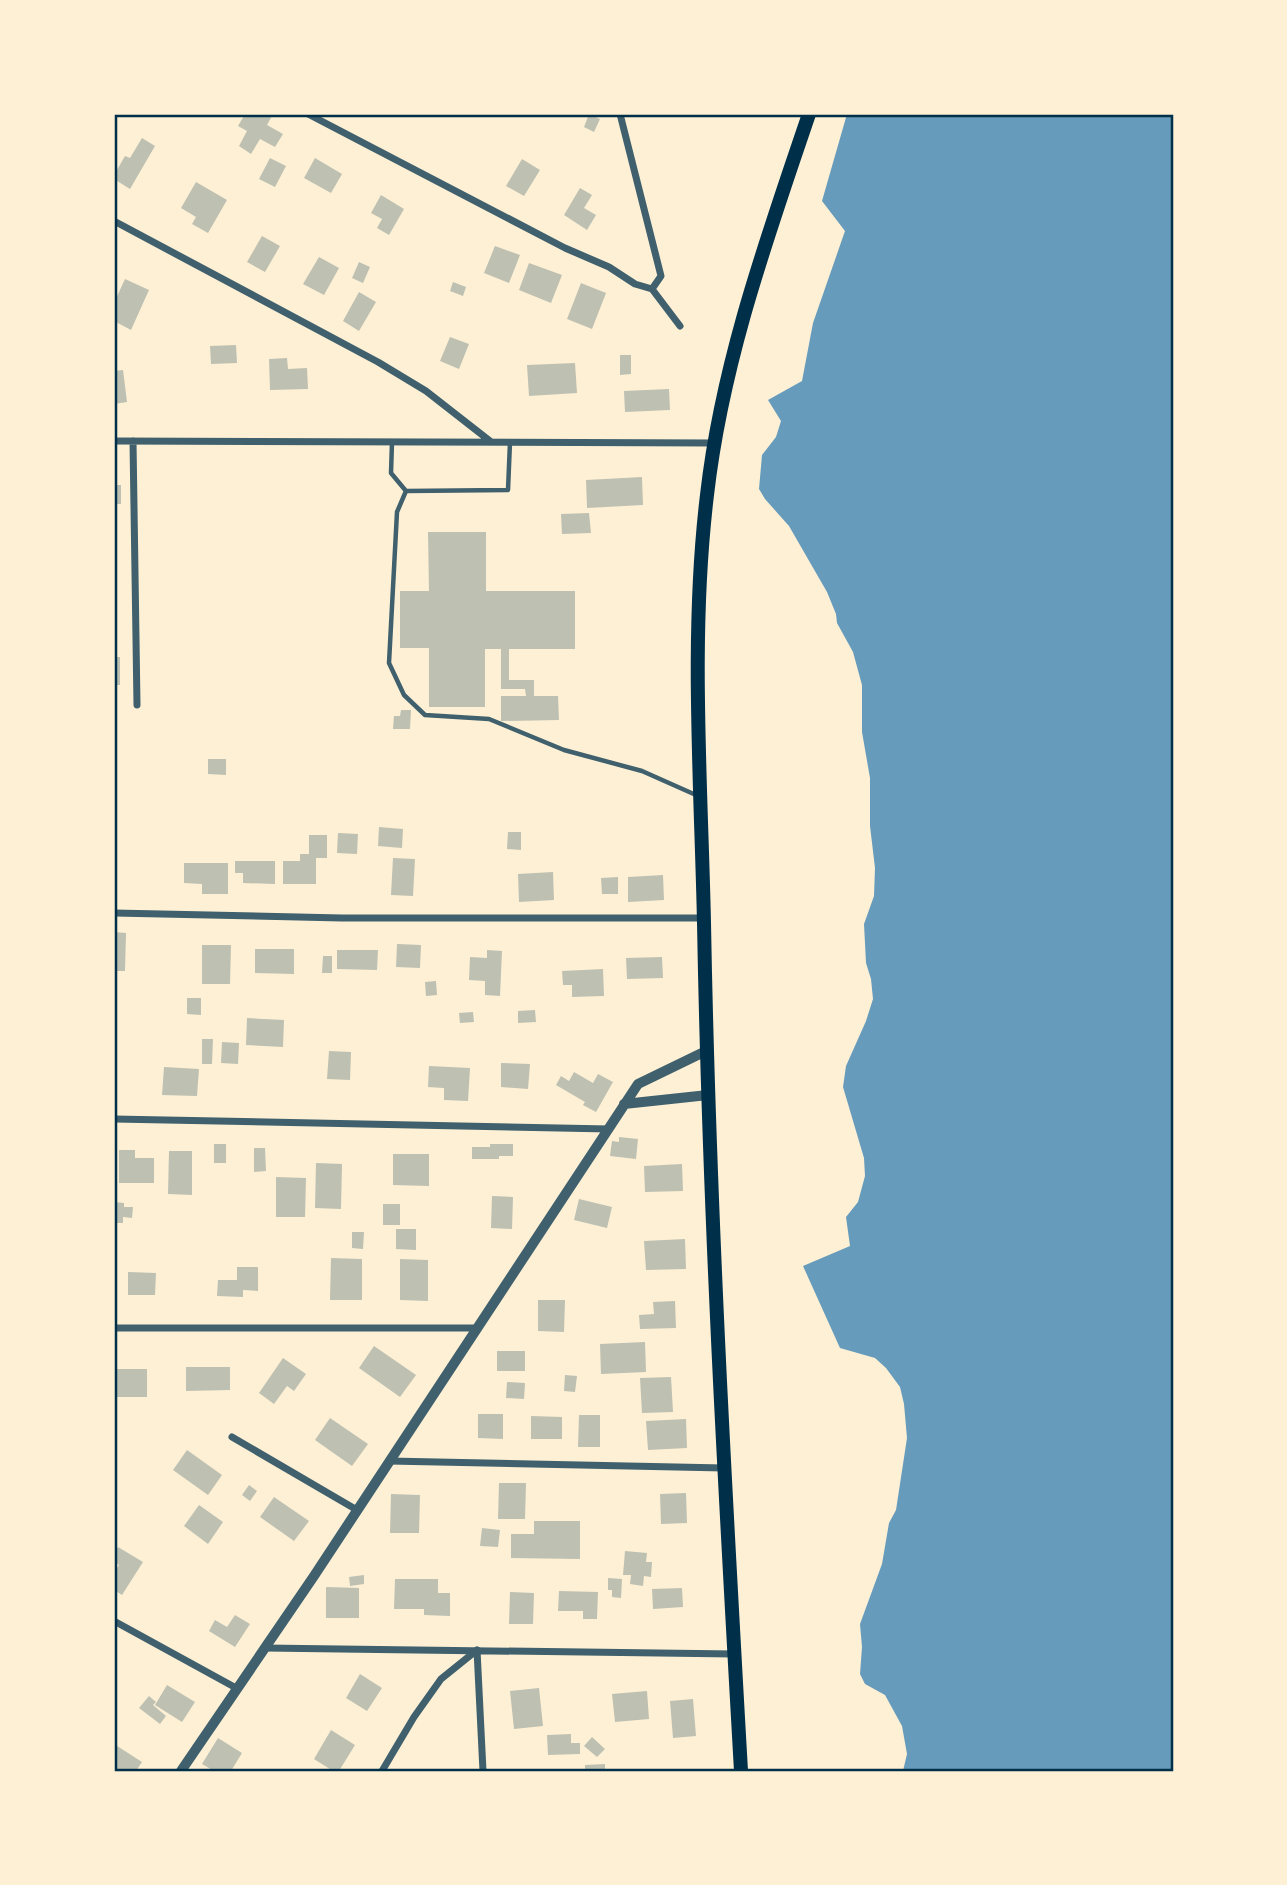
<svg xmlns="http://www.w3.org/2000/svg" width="1287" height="1885" font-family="'IBM Plex Serif',serif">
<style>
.water{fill:#669bbc}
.building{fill:#bec0b2}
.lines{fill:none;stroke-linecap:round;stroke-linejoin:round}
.service{stroke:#3f606c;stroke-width:4.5}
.minor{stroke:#3f606c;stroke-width:7}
.tertiary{stroke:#3f606c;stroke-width:10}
.primary{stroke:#003049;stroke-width:14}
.neatline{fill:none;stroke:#003049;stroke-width:2.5}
</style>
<rect width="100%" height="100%" fill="#fdf0d5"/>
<path class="water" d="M847,114H1173V1771H903L907,1754L902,1726L885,1695L865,1684L860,1674L862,1647L860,1624L882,1564L889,1523L896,1510L907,1438L904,1404L900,1387L886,1368L875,1358L840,1348L803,1266L850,1246L846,1217L858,1202L865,1176L864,1158L843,1087L846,1066L866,1021L873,999L871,979L866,963L864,924L874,896L875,868L870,826V778L862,732V685L853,652L837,623L836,614L827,592L789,526L765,499L759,489L762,455L776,437L781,421L768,400L802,381L813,323L845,231L822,201Z"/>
<path class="building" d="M245,114H273L267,125L283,134L275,147L260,139L251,154L239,146L247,131L238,126Z
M589,114L600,119L594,132L584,127Z
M142,138L155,146L130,189L114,179V175L125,156L130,158Z
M270,158L286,166L275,187L259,179Z
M315,158L342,174L331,193L304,178Z
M522,159L540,170L524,196L506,186Z
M196,182L227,200L208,233L192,224L196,217L181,208Z
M580,188L592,195L584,208L596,215L587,230L564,215Z
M381,195L404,209L389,235L377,228L382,219L371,213Z
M262,236L280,246L265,272L247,262Z
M495,246L520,255L509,283L484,273Z
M319,257L339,268L324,295L303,284Z
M359,262L370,267L363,283L352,278Z
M529,263L562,275L551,303L519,290Z
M125,279L149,290L131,330L114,321V303Z
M453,282L466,287L463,296L450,291Z
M581,283L606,293L592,329L567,319Z
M359,292L376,302L359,331L343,321Z
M450,337L469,344L459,369L440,361Z
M236,345L237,363L211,364L210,346Z
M620,355H631V374L620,375Z
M287,358L288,369L307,368L308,389L270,390L269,359Z
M575,363L577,393L529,396L527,365Z
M123,370L127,402L114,404V371Z
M669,389L670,410L625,412L624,391Z
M642,477L643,505L587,508L586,480Z
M114,485H121V504H114Z
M589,513L591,533L562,534L561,514Z
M428,532H486V591H575V649H509V680H534V696H558L559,720L501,721V696H526L525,689H501V649H485V707H429V648H400V591H429Z
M114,657H120V685H114Z
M401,710H411L410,729H393L394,716H400Z
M208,759H226V775L208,774Z
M379,827L403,829L402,848L378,846Z
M508,832H521V850L507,849Z
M338,833L358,834L357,854L337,853Z
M309,835H327V858H316V884H283V861H300V854H309Z
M393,858L415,859L413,896L391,895Z
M235,861H275V884L243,883V873H235Z
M184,863H228V894H202V884L184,883Z
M553,872L554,900L519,902L518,874Z
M663,875L664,900L628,902V877Z
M618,877V894H602L601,878Z
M114,932L126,933L125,971H114Z
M397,944L421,945L420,968L396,967Z
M202,945H231L230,984H202Z
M255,949H294V974L255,973Z
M337,950H378L377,970L337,969Z
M487,950L502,951L500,996L485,995V981L469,980L470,957L487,958Z
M323,956H332V973H322Z
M662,957L663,978L627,979L626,958Z
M603,969L604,996L572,997V985H563L562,971Z
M436,981L437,995L426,996L425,982Z
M187,998H201V1015L187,1014Z
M535,1010L536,1022L518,1023V1011Z
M473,1012L474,1022L460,1023L459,1013Z
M247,1018L284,1020L283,1047L246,1045Z
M202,1039H213L212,1064H202Z
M222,1042L239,1043L238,1064L221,1063Z
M329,1051L351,1052L350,1080L327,1079Z
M501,1063L530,1064L528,1089L501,1087Z
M429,1066L470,1068L468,1101L444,1100V1088L428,1087Z
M164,1067L199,1069L197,1096L162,1095Z
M574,1072L593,1083L598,1074L613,1082L596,1112L583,1105L585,1102L556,1085L561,1076L569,1081Z
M619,1137L638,1139L636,1159L610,1156L612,1141L619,1142Z
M214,1144H226V1163H214Z
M490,1144H513V1156H499V1159H472V1147H490Z
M254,1148H265L266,1171L254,1172Z
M119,1150H135V1158H154V1183H119Z
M169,1151H192V1195L168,1194Z
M393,1154H429V1186L393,1185Z
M316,1163L342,1164L341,1209L315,1208Z
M682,1164L683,1191L645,1192L644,1166Z
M276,1177L306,1178L305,1217H276Z
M492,1196L513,1197L512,1229L491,1228Z
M579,1199L612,1207L607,1228L574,1220Z
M114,1202L124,1203V1207H133L132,1218L123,1217V1223H114Z
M383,1204H400V1225H383Z
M396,1229H416V1250L396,1249Z
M352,1232H364L363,1249L352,1248Z
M685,1239L686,1269L646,1270L644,1241Z
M331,1258L362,1259V1300H330Z
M400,1259L428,1260V1301L400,1300Z
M237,1267H258V1291L243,1290V1297L217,1296L218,1280H237Z
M128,1272L156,1273L155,1295H128Z
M538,1300H565L564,1332L538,1331Z
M675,1301L676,1328L640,1329L639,1315L654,1314L653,1302Z
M645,1342L646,1372L601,1374L600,1344Z
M374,1346L416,1375L400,1397L359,1368Z
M497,1351H525V1371H497Z
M283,1358L306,1374L294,1391L287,1386L274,1404L259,1393Z
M186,1367H230V1390L186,1391Z
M114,1369H147V1397H114Z
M565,1375L577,1376L575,1392L564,1391Z
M671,1377L673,1412L642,1413L640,1378Z
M507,1382L525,1383L524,1399L506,1398Z
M478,1414H503V1439L478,1438Z
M579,1415H600V1447H578Z
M531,1416L562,1417V1439H531Z
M330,1418L368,1444L352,1466L315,1440Z
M686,1419L687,1448L648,1450L646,1421Z
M187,1450L222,1475L208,1495L173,1470Z
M499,1483H526L525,1519H498Z
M249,1485L257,1491L250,1501L242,1495Z
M686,1493L687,1523L661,1524L660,1494Z
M391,1494L420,1495L419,1533H390Z
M274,1497L309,1521L294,1541L260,1517Z
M199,1505L223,1522L208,1544L184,1526Z
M534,1521H580V1559L511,1558V1534H534Z
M482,1528L500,1530L498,1547L480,1546Z
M118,1547L143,1562L122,1595L114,1590V1573L119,1565L114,1561V1554Z
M625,1551L647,1553L646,1562H652L651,1577L644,1576L643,1586L630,1584L631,1575H623Z
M364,1575V1584L350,1586L349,1577Z
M608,1578L622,1579L621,1598L612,1597V1590H608Z
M395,1579H438V1593H450V1616L424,1615V1609H394Z
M326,1587L359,1588V1618H326Z
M682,1588L683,1607L653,1609L652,1589Z
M559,1591L598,1592L597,1619H583V1611H558Z
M510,1592L534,1593L533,1624H509Z
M235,1615L250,1624L235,1647L209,1631L215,1620L227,1627Z
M360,1674L382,1688L367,1711L346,1698Z
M167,1685L195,1702L182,1722L155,1705Z
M539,1688L543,1726L514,1729L510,1691Z
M647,1691L649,1719L615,1722L612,1694Z
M149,1696L156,1702L153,1705L166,1716L160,1724L139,1708Z
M693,1699L696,1736L673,1738L670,1701Z
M331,1730L355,1745L339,1771H333L314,1759Z
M571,1734V1743H580V1754L548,1755L547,1735Z
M592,1737L605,1749L597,1757L584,1746Z
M218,1738L242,1753L231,1771H214L202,1764Z
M114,1744L142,1762L136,1771H114Z
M605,1764V1771H585V1765Z"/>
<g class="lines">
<path class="service" d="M392,442L391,473L406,491L508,490L510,442
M406,491L397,512L389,663L404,695L425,715L489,719L564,750L642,771L696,795"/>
<path class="minor" d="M308,114L565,248L609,267L635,284L652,289
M620,114L661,276L652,289L680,326
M114,221L378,362L426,391L490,441
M114,441L715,443
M133,441L137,705
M114,913L342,918H703
M114,1119L609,1129
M114,1328H478
M232,1437L357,1510
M389,1461L724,1468
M114,1621L238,1689
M265,1648L734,1654
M477,1650L483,1771
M382,1771L414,1717L441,1679L477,1650"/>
<path class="tertiary" d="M624,1104L708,1095
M181,1771L314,1576L638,1084L706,1051"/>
<path class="primary" d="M741,1771C725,1489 709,1206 704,923C701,781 690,636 707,495C722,363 767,238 809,114"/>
</g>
<rect width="1287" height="1885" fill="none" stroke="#fdf0d5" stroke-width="231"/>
<rect x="116" y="116" width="1056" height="1654" class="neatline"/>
</svg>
